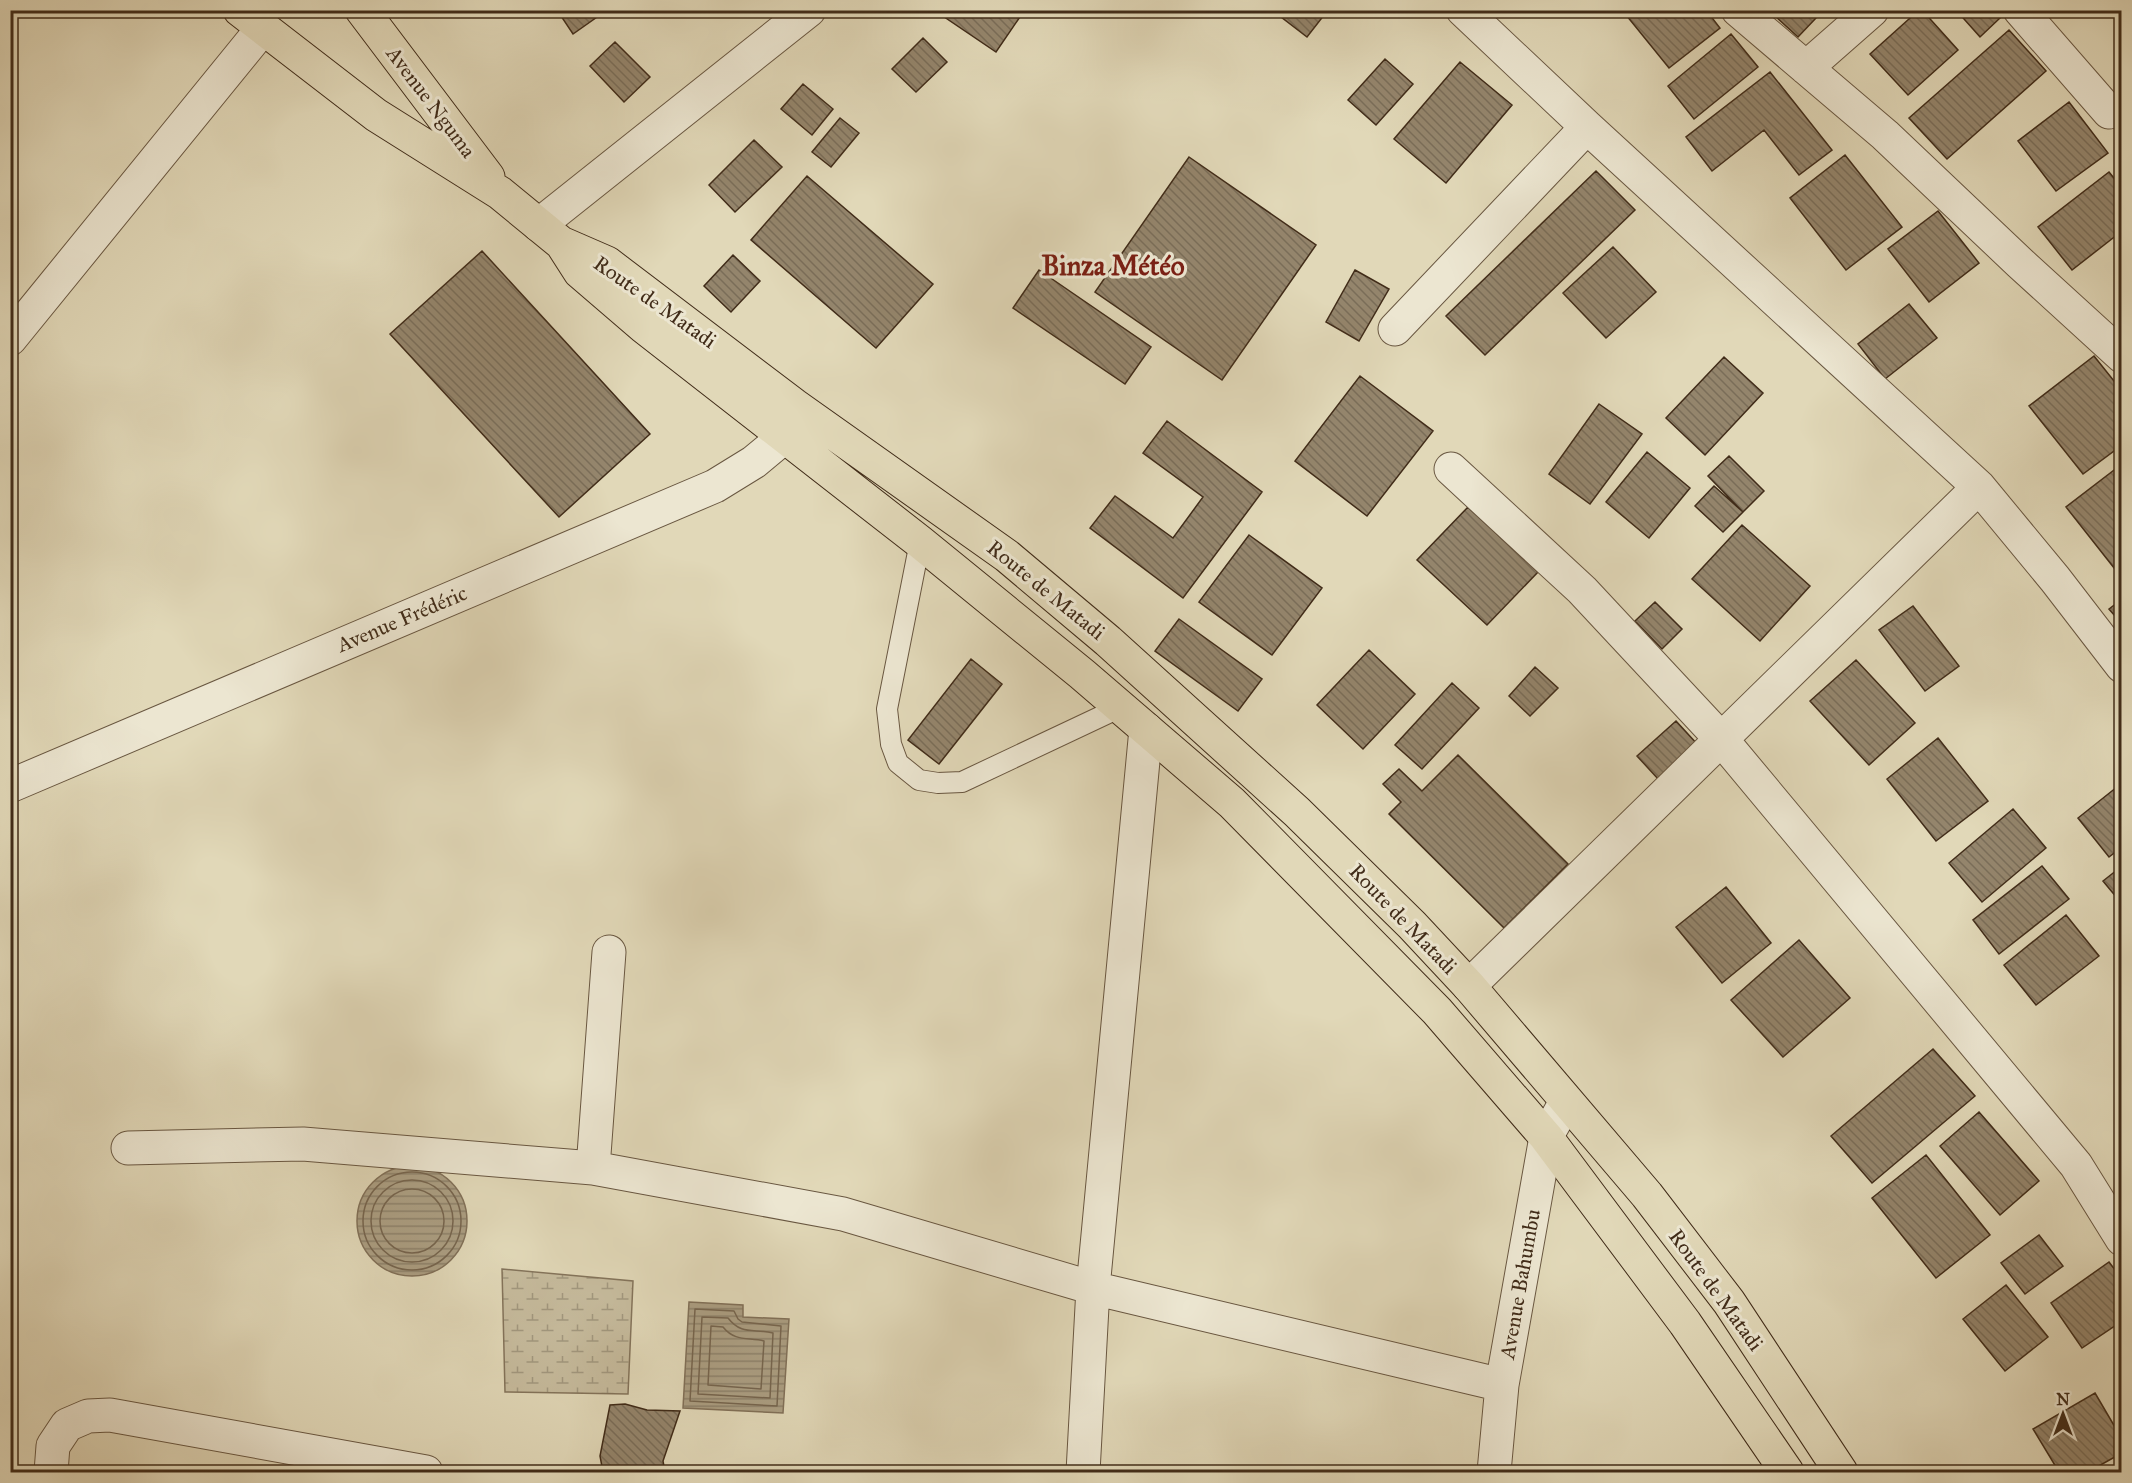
<svg xmlns="http://www.w3.org/2000/svg" width="2132" height="1483" font-family="'IM FELL Great Primer',serif">
<style>
.wetland{fill:url(#wetland-marsh);stroke:#84745b;stroke-width:1.5}
.water{fill:url(#water-rules);stroke:#817058;stroke-width:1.5}
.lines{fill:none;stroke-linecap:round;stroke-linejoin:round}
.shore{stroke:#76654e;stroke-width:1.5}
.building{fill:url(#building-back-hatch);stroke:#412c19;stroke-width:1.5}
.lane-casing{stroke:#695741;stroke-width:22}
.street-casing{stroke:#695741;stroke-width:35}
.primary-casing{stroke:#412c19;stroke-width:35}
.lane{stroke:#ece6d1;stroke-width:20}
.street{stroke:#ece6d1;stroke-width:33}
.primary{stroke:#e1d8b8;stroke-width:33}
.labels{text-anchor:middle;stroke-width:6;stroke-linejoin:round;paint-order:stroke}
.street-label{font-size:21px;fill:#412c19;stroke:#ece6d1}
.district-label{font-size:27px;font-weight:bold;fill:#7a1f14;stroke:#ece6d1}
</style>
<defs>
<pattern id="wetland-marsh" width="20" height="14" patternUnits="userSpaceOnUse" patternTransform="scale(1.5)"><rect width="20" height="14" fill="#c6bb9d"/><path d="M1 5h8M5 5V1M11 12h8M15 12V8" fill="none" stroke="#a2987f"/></pattern>
<pattern id="water-rules" width="6" height="5" patternUnits="userSpaceOnUse" patternTransform="scale(1.5)"><rect width="6" height="5" fill="#ab9e82"/><path d="M0 2.5h6" fill="none" stroke="#8d816a"/></pattern>
<pattern id="building-back-hatch" width="6" height="6" patternUnits="userSpaceOnUse" patternTransform="scale(1.5)"><rect width="6" height="6" fill="#94856c"/><path d="M-1 5l2 2M0 0l6 6M5-1l2 2" fill="none" stroke="#7a6d58"/></pattern>
</defs>
<rect width="100%" height="100%" fill="#e1d8b8"/>
<filter id="stains"><feTurbulence type="fractalNoise" baseFrequency=".00333" numOctaves="4"/><feColorMatrix values="0 0 0 0 .2 0 0 0 0 .09 0 0 0 0 .02 0 0 0 .5 -.17"/></filter>
<radialGradient id="worn" r=".72"><stop offset=".6" stop-color="#630" stop-opacity="0"/><stop offset="1" stop-color="#630" stop-opacity=".3"/></radialGradient>
<path class="wetland" d="M502,1269L633,1281L628,1394L505,1392Z"/>
<path class="water" d="M357 1221a55 55 0 1 1 110 0a55 55 0 1 1-110 0Z
M689,1302L743,1305V1317L789,1319L783,1413L683,1408Z"/>
<g class="lines">
<path class="shore" d="M363 1221a49 49 0 1 1 98 0a49 49 0 1 1-98 0Z
M371 1221a41 41 0 1 1 82 0a41 41 0 1 1-82 0Z
M380 1221a32 32 0 1 1 64 0a32 32 0 1 1-64 0Z
M695,1309L734,1311L738,1319L742,1322L781,1326L777,1406L690,1401Z
M702,1317L728,1318C742,1336 754,1328 773,1333L770,1398L698,1394Z
M711,1326L723,1327C735,1342 748,1337 764,1341L761,1389L708,1385Z"/>
</g>
<path class="building" d="M557,10H607L573,34Z
M934,10H1023L1024,11L996,52Z
M1272,10H1328L1307,37Z
M1622,10H1706L1720,28L1669,68Z
M1778,10H1808L1816,18L1798,37L1774,15Z
M1919,10H1922L1958,50L1908,95L1870,54Z
M1956,10H1993L2000,18L1980,37Z
M2110,10H2122V27Z
M2009,30L2046,71L1947,159L1909,118Z
M1731,34L1758,67L1694,119L1668,86Z
M923,38L947,62L916,92L892,69Z
M615,42L650,77L624,102L590,66Z
M1385,59L1413,84L1376,125L1348,100Z
M1460,62L1512,105L1446,183L1394,139Z
M1770,72L1832,150L1799,175L1764,130L1712,171L1686,137Z
M803,84L833,109L812,135L781,109Z
M2069,102L2108,153L2056,191L2018,141Z
M840,118L859,133L831,167L812,152Z
M754,140L782,167L735,212L709,185Z
M1845,155L1902,227L1846,270L1790,198Z
M1189,157L1316,245L1222,380L1095,292Z
M1596,171L1635,210L1485,355L1446,316Z
M2109,172L2122,188V231L2072,270L2038,227Z
M807,176L933,284L876,348L751,240Z
M1938,211L1979,263L1929,302L1888,249Z
M1613,247L1656,292L1606,338L1563,293Z
M482,251L650,434L559,517L390,334Z
M733,255L760,281L731,312L704,286Z
M1039,270L1151,347L1125,384L1013,308Z
M1355,270L1389,289L1359,341L1326,322Z
M1909,304L1937,338L1885,379L1858,344Z
M2094,356L2122,391V445L2083,474L2029,406Z
M1724,357L1763,393L1705,455L1666,418Z
M1360,376L1433,431L1367,516L1295,461Z
M1599,404L1642,434L1590,504L1549,474Z
M1167,421L1262,492L1183,598L1090,528L1115,496L1173,538L1203,497L1143,453Z
M1647,452L1690,488L1649,538L1606,502Z
M1729,456L1764,491L1743,512L1708,476Z
M2122,464V578L2066,507Z
M1714,486L1743,512L1723,532L1695,506Z
M1468,507L1538,572L1487,625L1417,560Z
M1742,525L1810,586L1760,641L1692,579Z
M1249,535L1322,588L1272,655L1199,602Z
M2122,599V624L2109,609Z
M1655,602L1682,629L1662,649L1635,621Z
M1913,606L1959,666L1925,691L1879,630Z
M1179,619L1262,679L1238,711L1155,651Z
M1369,650L1415,694L1363,749L1317,705Z
M971,659L1002,684L939,764L908,740Z
M1856,660L1915,723L1869,765L1810,701Z
M1535,667L1558,688L1530,716L1509,696Z
M1452,683L1479,708L1422,769L1395,745Z
M1676,721L1698,745L1659,780L1637,756Z
M1938,738L1988,801L1936,841L1887,779Z
M1458,755L1568,864L1504,928L1389,814L1401,802L1383,784L1399,769L1422,791Z
M2122,783V847L2109,857L2078,818Z
M2013,809L2046,848L1982,902L1949,863Z
M2042,866L2069,899L1999,954L1973,920Z
M2122,866V904L2103,881Z
M1726,887L1771,943L1722,983L1676,927Z
M2066,915L2099,956L2036,1005L2004,965Z
M1799,940L1850,998L1783,1057L1731,1000Z
M1933,1049L1975,1096L1872,1183L1831,1136Z
M1979,1112L2039,1181L2000,1215L1940,1146Z
M1926,1155L1990,1235L1936,1278L1872,1198Z
M2039,1235L2063,1266L2025,1294L2001,1263Z
M2109,1262L2122,1279V1321L2082,1348L2051,1303Z
M2006,1285L2048,1337L2005,1371L1963,1319Z
M2095,1393L2122,1439V1453L2088,1472H2059L2033,1429Z
M625,1404L647,1410L680,1411L663,1461L665,1472H603L600,1456L610,1405Z"/>
<g class="lines">
<defs>
<path id="lane" d="M920,542L887,709L891,744L898,763L919,780L938,783L962,782L1121,707"/>
<path id="street" d="M1463,10L1587,127L1979,487L2055,579L2122,666
M1738,10L1885,135L2020,263L2122,356
M2020,10L2109,112
M1806,68L1872,10
M539,225L809,10
M1395,329L1587,127
M10,339L263,28
M1451,469L1582,590L1722,740L2076,1165L2122,1239
M10,786L715,486L754,462L784,437
M1469,986L1979,487
M128,1148L303,1144L593,1168L843,1214L1093,1288L1502,1385
M593,1168L609,952
M51,1472L53,1446L67,1425L88,1416L110,1415L426,1472
M1083,1472L1093,1288L1146,729
M1494,1472L1502,1385L1546,1137L1566,1102"/>
<path id="primary" d="M240,10L376,115L500,193L561,243L607,263L794,405L1007,556L1108,641L1297,812L1412,925L1469,986L1647,1195L1729,1302L1841,1472
M362,10L488,177
M562,244L580,272L644,327L920,542L1082,674L1232,803L1437,1011L1546,1137L1685,1323L1787,1472"/>
</defs>
<use href="#lane" class="lane-casing"/>
<use href="#street" class="street-casing"/>
<use href="#primary" class="primary-casing"/>
<use href="#lane" class="lane"/>
<use href="#street" class="street"/>
<use href="#primary" class="primary"/>
</g>
<g class="labels">
<g class="street-label">
<text transform="translate(431 102) rotate(53)" y="7">Avenue Nguma</text>
<text transform="translate(655 302) rotate(35)" y="7">Route de Matadi</text>
<text transform="translate(1046 590) rotate(39)" y="7">Route de Matadi</text>
<text transform="translate(402 619) rotate(-23)" y="7">Avenue Frédéric</text>
<text transform="translate(1403 919) rotate(46)" y="7">Route de Matadi</text>
<text transform="translate(1520 1284) rotate(-80)" y="7">Avenue Bahumbu</text>
<text transform="translate(1716 1290) rotate(54)" y="7">Route de Matadi</text>
</g>
<g class="district-label">
<text x="1113" y="275">Binza Météo</text>
</g>
</g>
<rect width="2132" height="1483" fill="none" stroke="#e1d8b8" stroke-width="36"/>
<rect x="12" y="12" width="2108" height="1459" fill="none" stroke="#412c19" stroke-width="3"/>
<rect x="18" y="18" width="2096" height="1447" fill="none" stroke="#412c19" stroke-width="1.5"/>
<g transform="translate(2063 1414)" stroke="#ece6d1" stroke-width="4.5" paint-order="stroke">
<path d="M0-4.5L10 22L0 15L-10 22Z" fill="#412c19"/>
<text y="-9" font-size="16" font-weight="bold" text-anchor="middle" fill="#412c19">N</text>
</g>
<rect width="100%" height="100%" filter="url(#stains)"/>
<rect width="100%" height="100%" fill="url(#worn)"/>
</svg>
